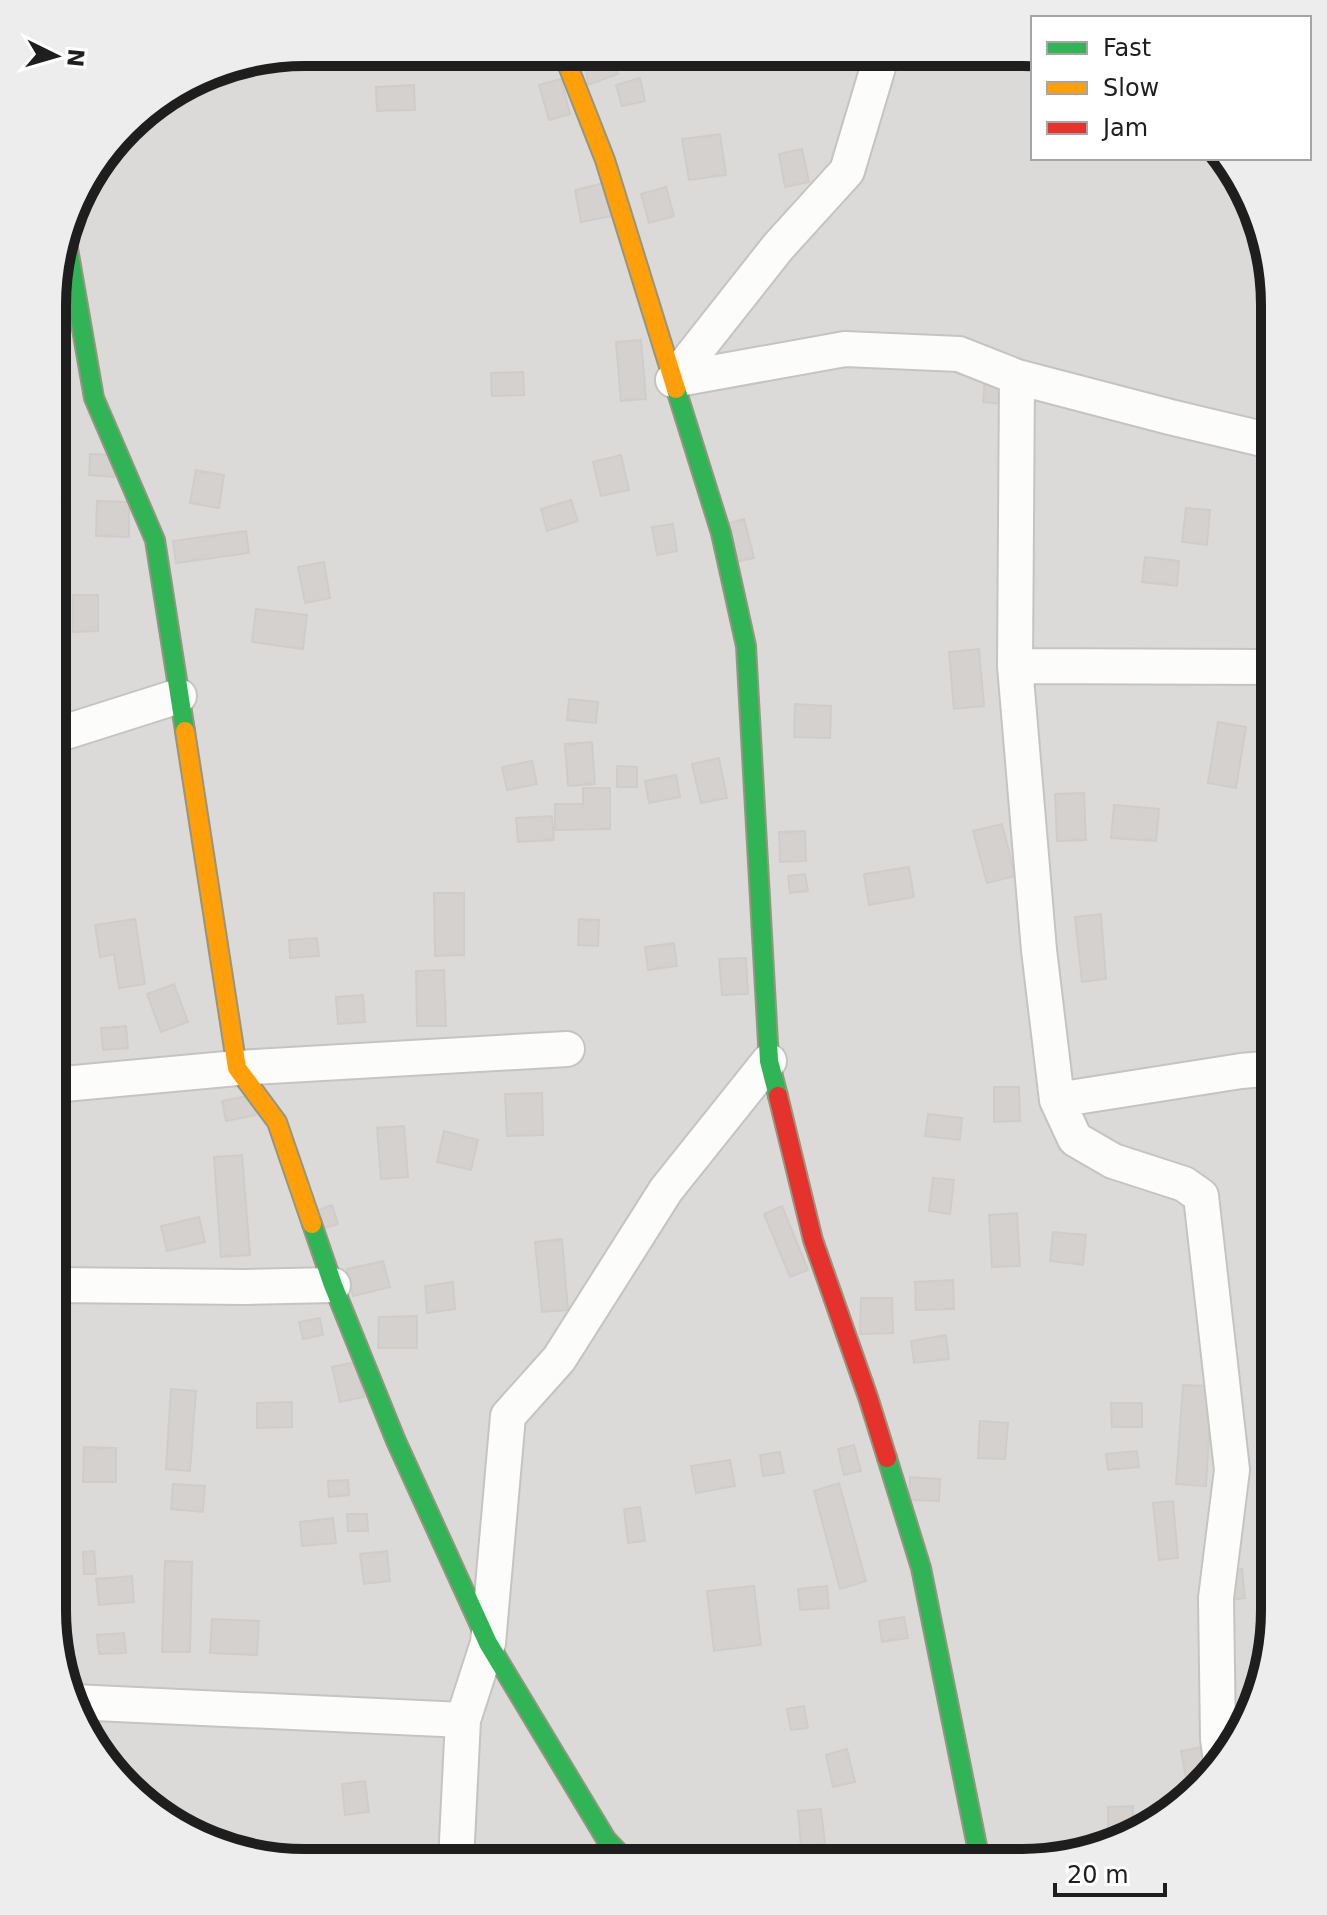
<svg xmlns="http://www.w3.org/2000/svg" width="1327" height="1915" font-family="'DejaVu Sans',sans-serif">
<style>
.residential{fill:#dcdad8}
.building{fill:#d4d1ce;stroke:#d0ccc9;stroke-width:2}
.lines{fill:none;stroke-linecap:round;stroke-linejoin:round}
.street-casing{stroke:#c5c4c3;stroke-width:38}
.fast-casing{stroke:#949680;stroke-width:22}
.slow-casing{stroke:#949680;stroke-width:22}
.jam-casing{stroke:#949680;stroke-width:22}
.street{stroke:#fcfcfb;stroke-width:34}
.fast{stroke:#30b455;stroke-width:18}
.slow{stroke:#ff9f0a;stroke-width:18}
.jam{stroke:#e5322d;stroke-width:18}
.rim{fill:none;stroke:#1e1e1e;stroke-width:10}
</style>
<rect width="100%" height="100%" fill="#edebe7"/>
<path class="residential" d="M305,52L1033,54V158H1220L1249,194L1275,305L1274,1627L1232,1751L1133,1837L1022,1863L272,1861L164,1820L78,1721L52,1610L54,272L86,179L139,114L223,66Z"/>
<path class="building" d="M584,53H612L618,74L588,85Z
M640,78L645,101L622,106L616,85Z
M561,79L570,114L549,120L539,85Z
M414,85L415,110L377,111L376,87Z
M153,106L156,118L129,127L139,114Z
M720,134L726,175L689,180L682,139Z
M802,149L809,182L785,187L779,154Z
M605,183L612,216L581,222L575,190Z
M666,187L674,216L649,223L641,194Z
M641,340L646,399L621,401L616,342Z
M523,372L524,395L492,396L491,373Z
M985,376L1014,378L1011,405L983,402Z
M90,454L115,455L114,477L89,475Z
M621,455L629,490L601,496L593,462Z
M196,470L224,475L219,508L190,503Z
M571,500L578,521L547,531L541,509Z
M97,501L129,502V537L96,536Z
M1186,508L1210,510L1207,545L1182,542Z
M744,519L754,558L736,562L726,524Z
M673,524L677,551L657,555L652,527Z
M246,531L249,553L176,563L173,541Z
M1145,557L1179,561L1177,586L1142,582Z
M324,562L330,598L305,603L298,567Z
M73,595H98V631L73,632Z
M256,609L307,615L303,649L252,642Z
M60,636L70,660L54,667V639Z
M979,649L984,706L954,709L949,652Z
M569,699L598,702L596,723L567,720Z
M795,704L831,706L830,738L794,737Z
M1218,722L1246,727L1236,788L1208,783Z
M592,742L595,784L568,786L565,744Z
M719,758L727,798L701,803L692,764Z
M532,761L537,784L507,790L502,767Z
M617,766L637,767V787H617Z
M676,775L680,797L649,803L645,781Z
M583,788H610V829L555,830V804H583Z
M1084,793L1086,840L1057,841L1055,794Z
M1114,805L1159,809L1156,841L1111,838Z
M552,816L554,840L518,842L516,818Z
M1002,824L1015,876L987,883L973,831Z
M805,831L806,861L780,862L779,832Z
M909,867L914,897L869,905L864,874Z
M805,874L808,891L790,893L788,876Z
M434,893H464V955L435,956Z
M1101,914L1106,979L1082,982L1075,917Z
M135,919L145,984L119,988L114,954L100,957L95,925Z
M579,919L599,920L598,946L578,945Z
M317,938L319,956L290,958L289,940Z
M674,943L677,966L648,970L645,947Z
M746,958L748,994L722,995L719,959Z
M444,970L446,1026H417L416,971Z
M174,984L188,1022L161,1032L147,994Z
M363,995L365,1022L338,1024L336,997Z
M67,1017L68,1041L53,1042V1018Z
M126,1026L128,1048L103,1050L101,1028Z
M994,1087H1019L1020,1121L994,1122Z
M542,1093L543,1135L507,1136L505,1094Z
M252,1095L256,1115L226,1121L222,1101Z
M928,1114L962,1118L960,1140L925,1136Z
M404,1126L408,1177L381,1179L377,1128Z
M444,1131L478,1140L471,1170L437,1162Z
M242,1155L250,1255L221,1257L214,1157Z
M933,1178L954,1180L950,1214L929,1211Z
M332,1205L338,1224L321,1229L315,1211Z
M782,1206L808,1270L790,1277L764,1214Z
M1017,1213L1020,1266L992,1267L989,1215Z
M199,1217L205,1242L167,1251L161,1226Z
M1053,1232L1086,1235L1083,1265L1050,1261Z
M562,1239L568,1310L542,1312L535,1242Z
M383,1261L390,1287L353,1296L347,1269Z
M953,1280L954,1309L916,1310L915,1282Z
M453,1282L455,1309L427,1313L425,1286Z
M861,1298H892L893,1333L860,1334Z
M417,1316V1348H378L379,1317Z
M320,1318L323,1335L303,1339L299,1322Z
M946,1335L949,1359L914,1363L911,1341Z
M355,1362L364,1397L340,1402L332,1367Z
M1183,1385L1212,1386L1206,1486L1176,1484Z
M171,1389L196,1391L190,1471L166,1469Z
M292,1402V1427L257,1428V1403Z
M1111,1403H1142V1427H1112Z
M980,1421L1008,1423L1005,1459L978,1458Z
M854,1445L861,1471L844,1475L838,1449Z
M84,1447L116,1448V1482H83Z
M1137,1451L1139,1467L1108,1470L1106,1454Z
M780,1452L784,1473L763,1476L760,1455Z
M730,1460L735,1486L696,1493L691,1466Z
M910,1477L940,1479L939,1501L909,1500Z
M348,1480L349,1495L329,1497L328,1481Z
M839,1483L866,1581L840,1589L814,1491Z
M173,1484L205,1486L203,1512L171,1509Z
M1173,1501L1178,1558L1159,1560L1153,1503Z
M640,1507L645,1541L628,1543L624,1509Z
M347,1514H367L368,1531H348Z
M333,1518L336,1543L302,1546L300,1522Z
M94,1551L96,1574H84L83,1552Z
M387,1551L390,1581L364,1584L360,1554Z
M165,1561L192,1562L190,1652H162Z
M1242,1569L1245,1598L1224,1601L1220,1572Z
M132,1576L134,1602L99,1605L96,1579Z
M754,1586L761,1645L714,1651L707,1591Z
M827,1586L829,1608L800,1610L798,1589Z
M904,1617L908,1638L882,1642L879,1621Z
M212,1619L259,1621L257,1655L210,1653Z
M124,1633L126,1653L99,1654L97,1635Z
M804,1706L808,1728L791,1730L787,1709Z
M1202,1747L1207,1773L1188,1789L1181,1751Z
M847,1749L855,1782L833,1787L826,1755Z
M365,1781L369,1812L345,1815L342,1784Z
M1133,1806V1829H1108V1807Z
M821,1809L825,1844L801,1846L798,1811Z
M395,1847L398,1861H371L369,1853Z"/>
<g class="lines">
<defs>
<path id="street" d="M1017,377L1015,666L1039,950L1057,1100L1075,1139L1113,1161L1184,1184L1201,1196L1232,1470L1216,1598L1218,1739L1221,1761
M673,380L845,349L959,354L1017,377L1170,417L1275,442
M673,380L778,247L847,171L882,54
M1015,666L1275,667
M53,736L179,696
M53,1085L237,1068L567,1049
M1057,1100L1241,1071L1275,1068
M53,1285L245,1287L333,1285
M73,1702L463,1720
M456,1861L463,1720L488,1643L508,1416L559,1359L666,1190L769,1061"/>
<path id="fast" d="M66,237L94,398L155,540L185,731
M676,389L721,533L746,646L769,1061L778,1096
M312,1224L333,1285L396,1441L488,1643L606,1839L628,1862
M887,1458L921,1568L978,1851L989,1863"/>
<path id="slow" d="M563,53L605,160L676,389
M185,731L237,1068L277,1122L312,1224"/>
<path id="jam" d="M778,1096L813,1240L868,1397L887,1458"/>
</defs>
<use href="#street" class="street-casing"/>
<use href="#fast" class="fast-casing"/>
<use href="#slow" class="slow-casing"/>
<use href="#jam" class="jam-casing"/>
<use href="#street" class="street"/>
<use href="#fast" class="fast"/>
<use href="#slow" class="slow"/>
<use href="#jam" class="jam"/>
</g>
<path d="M0 0H1327V1915H0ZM305 66H1022A239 239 0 0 1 1261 305V1610A239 239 0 0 1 1022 1849H305A239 239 0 0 1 66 1610V305A239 239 0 0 1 305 66Z" fill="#ededed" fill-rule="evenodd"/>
<path class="rim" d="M305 66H1022A239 239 0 0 1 1261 305V1610A239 239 0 0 1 1022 1849H305A239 239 0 0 1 66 1610V305A239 239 0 0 1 305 66Z"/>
<rect x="1031" y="16" width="280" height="144" fill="#ffffff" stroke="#a5a5a5" stroke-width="2"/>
<rect x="1047" y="42" width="40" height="12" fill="#30b455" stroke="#a5a5a5" stroke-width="2"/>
<text x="1103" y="56" font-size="24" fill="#1e1e1e">Fast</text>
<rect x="1047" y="82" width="40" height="12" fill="#ff9f0a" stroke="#a5a5a5" stroke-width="2"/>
<text x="1103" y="96" font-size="24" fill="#1e1e1e">Slow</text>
<rect x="1047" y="122" width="40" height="12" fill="#e5322d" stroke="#a5a5a5" stroke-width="2"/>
<text x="1103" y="136" font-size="24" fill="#1e1e1e">Jam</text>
<g transform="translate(56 56) rotate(95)" stroke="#ffffff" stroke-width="6" paint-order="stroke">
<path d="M0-6L14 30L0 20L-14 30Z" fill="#1e1e1e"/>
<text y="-12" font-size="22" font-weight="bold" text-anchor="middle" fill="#1e1e1e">N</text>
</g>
<path d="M1055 1883v12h110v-12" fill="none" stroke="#1e1e1e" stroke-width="4"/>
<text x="1067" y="1883" font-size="24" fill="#1e1e1e" stroke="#ffffff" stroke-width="6" paint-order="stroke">20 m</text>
</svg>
